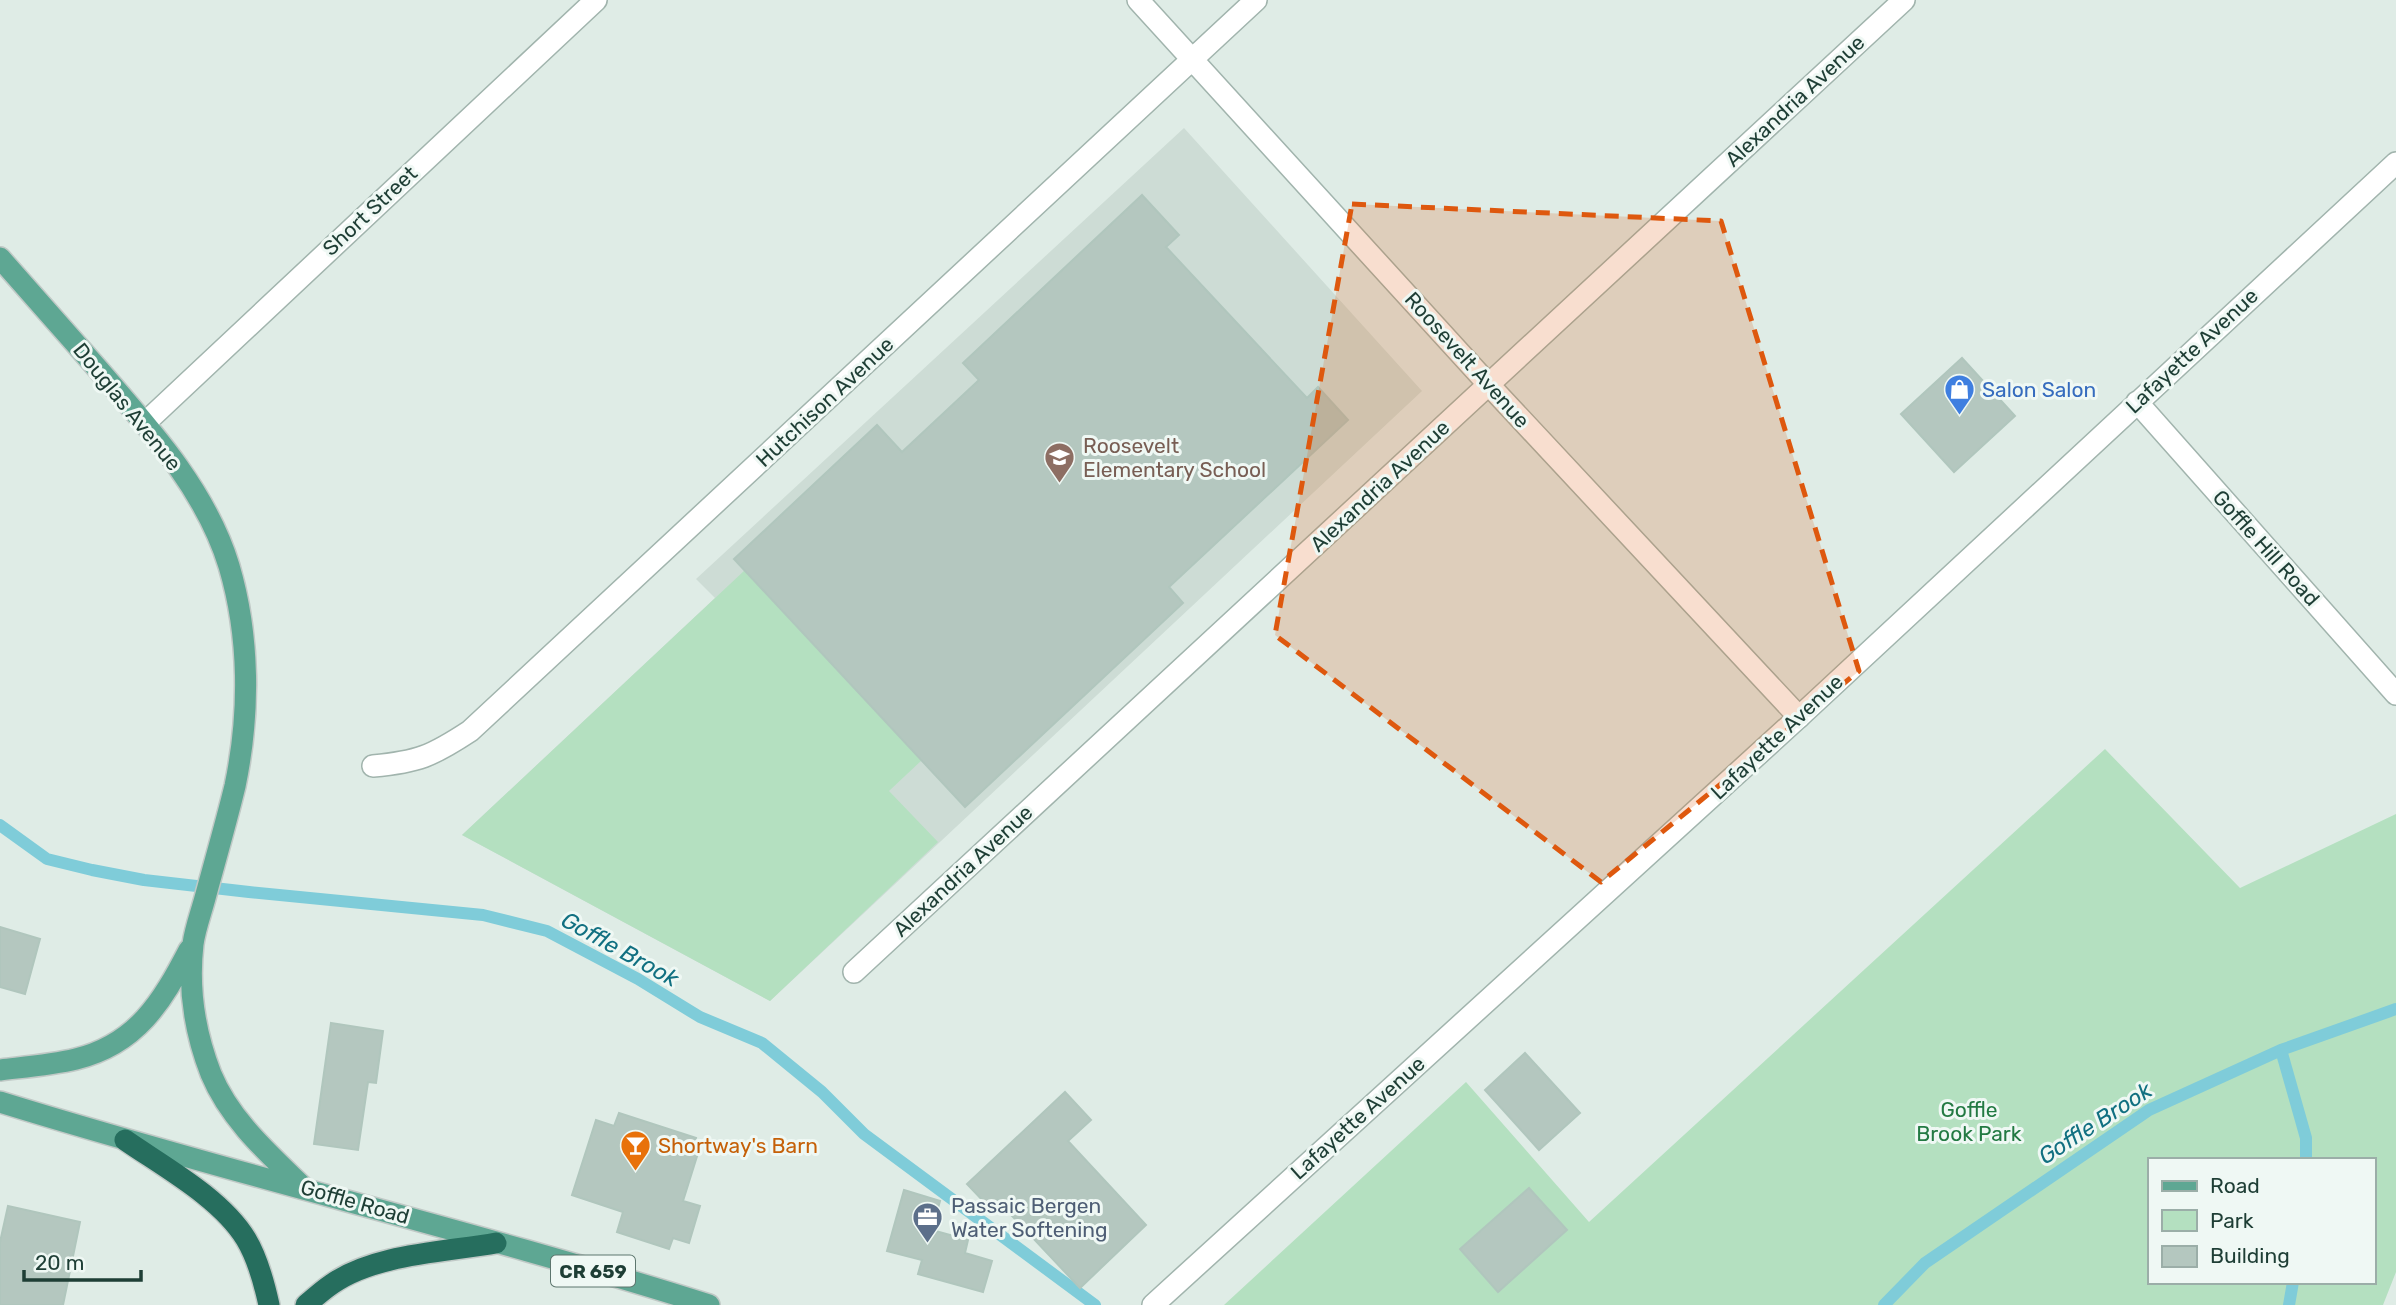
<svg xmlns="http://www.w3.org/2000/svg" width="2396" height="1305" font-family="Rubik,sans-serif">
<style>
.built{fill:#cddcd5}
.park{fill:#b4e0c0;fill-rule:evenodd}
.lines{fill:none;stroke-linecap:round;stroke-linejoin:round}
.stream{stroke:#7fccd9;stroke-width:12}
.building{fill:#b4c7bf;stroke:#b0c6bd;stroke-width:2}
.minor-casing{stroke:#a1b4ad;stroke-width:24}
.tertiary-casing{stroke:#a1b4ad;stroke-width:24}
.primary-casing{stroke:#c0c9c6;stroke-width:24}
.motorway-casing{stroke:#c0c9c6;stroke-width:24}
.minor{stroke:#fff;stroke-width:21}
.tertiary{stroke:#fff;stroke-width:21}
.primary{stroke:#5ea793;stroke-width:21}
.motorway{stroke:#266e5e;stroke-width:21}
.marked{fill:#de580e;fill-opacity:0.2;stroke:#de580e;stroke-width:5;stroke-dasharray:14 9;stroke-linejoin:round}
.labels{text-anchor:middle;stroke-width:6;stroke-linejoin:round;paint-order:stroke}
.shield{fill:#eff8f4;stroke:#5d766e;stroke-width:2}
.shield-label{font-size:19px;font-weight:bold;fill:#1e3e35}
.street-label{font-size:21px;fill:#1e3e35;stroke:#eff8f4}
.shop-label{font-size:21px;fill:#366cbe;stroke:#eff8f4;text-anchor:start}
.education-label{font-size:21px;fill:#785e54;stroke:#eff8f4;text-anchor:start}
.park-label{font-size:21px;fill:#237a43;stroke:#eff8f4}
.food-label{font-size:21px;fill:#c56008;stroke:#eff8f4;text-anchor:start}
.service-label{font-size:21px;fill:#4e5e75;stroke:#eff8f4;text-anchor:start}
.water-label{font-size:23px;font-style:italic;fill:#117081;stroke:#eff8f4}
</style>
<rect width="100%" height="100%" fill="#dfece6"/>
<path class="built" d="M1184,128L1422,391L770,1001L462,835L715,598L696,579Z"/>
<path class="park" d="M745,570L922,760L889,791L938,842L770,1001L462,835Z
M2105,749L2240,888L2396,814V1272L2383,1305H1224L1466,1082L1589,1222ZM2149,1160H2373V1282H2149Z"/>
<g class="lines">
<path class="stream" d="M0,825L47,859L92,870L144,880L249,892L483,915L547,931L638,979L700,1017L762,1043L822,1092L864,1134L1095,1305
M2281,1050L2306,1138V1160
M1884,1305L1925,1263L2149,1110L2281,1050L2396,1009
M2289,1305L2293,1282"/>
</g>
<path class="building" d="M1142,195L1179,235L1166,247L1307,398L1318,387L1348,420L1169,587L1183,603L965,807L734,559L877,425L902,452L979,380L963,363Z
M1962,358L2015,416L1954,472L1901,414Z
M0,927L40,939L25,994L0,987Z
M331,1023L383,1031L376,1083L368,1082L358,1150L314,1144Z
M1525,1053L1580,1113L1539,1150L1485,1090Z
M1065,1092L1091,1120L1068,1141L1146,1225L1080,1288L997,1200L989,1207L967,1184Z
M619,1113L696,1138L693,1148L699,1150L683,1201L700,1206L689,1243L673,1238L669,1249L617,1232L623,1212L572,1195L596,1120L614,1126Z
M1529,1188L1567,1230L1498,1292L1460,1249Z
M904,1190L940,1201L932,1230L968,1240L965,1253L992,1261L983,1292L918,1274L922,1260L887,1251Z
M8,1206L80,1222L63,1305H0V1242Z"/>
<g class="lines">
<defs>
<path id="minor" d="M1138,0L1489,385L1799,717
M145,423L596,0
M373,766C418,762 432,756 470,731L1256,0
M854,972L1904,0"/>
<path id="tertiary" d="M2137,402L2396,694
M1153,1305L1799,717L2396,163"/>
<path id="primary" d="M0,258C33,295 65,332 98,369C149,428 206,490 229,566C250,637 250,714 235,786C226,823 215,861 205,898C201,913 195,929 193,944C188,988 195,1033 211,1074C230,1120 269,1154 304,1188
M0,1070C25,1067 51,1065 76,1059C137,1044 162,1002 189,950
M0,1102C235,1175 475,1231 709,1305"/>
<path id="motorway" d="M125,1140C164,1167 221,1198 246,1239C258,1259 264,1282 269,1305
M306,1305C314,1298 323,1290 332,1284C374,1254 446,1252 496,1243"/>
</defs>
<use href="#minor" class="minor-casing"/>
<use href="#tertiary" class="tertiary-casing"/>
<use href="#primary" class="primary-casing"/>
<use href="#motorway" class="motorway-casing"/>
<use href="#minor" class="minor"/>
<use href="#tertiary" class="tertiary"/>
<use href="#primary" class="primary"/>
<use href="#motorway" class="motorway"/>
</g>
<path class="marked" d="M1352,204L1721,221L1859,671L1601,882L1275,635Z"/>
<defs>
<symbol id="shop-pin" viewBox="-11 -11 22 30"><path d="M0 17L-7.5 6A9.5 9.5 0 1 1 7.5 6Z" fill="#3f7fe0" stroke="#eff8f4"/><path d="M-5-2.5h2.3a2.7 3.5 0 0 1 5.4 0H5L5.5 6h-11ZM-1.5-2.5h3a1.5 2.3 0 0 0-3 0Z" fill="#fff"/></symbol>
<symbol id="school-pin" viewBox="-11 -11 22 30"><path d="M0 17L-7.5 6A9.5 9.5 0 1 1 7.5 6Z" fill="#8d6e63" stroke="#eff8f4"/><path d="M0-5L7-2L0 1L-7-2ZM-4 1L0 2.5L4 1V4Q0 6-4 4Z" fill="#fff"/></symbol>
<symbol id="bar-pin" viewBox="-11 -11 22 30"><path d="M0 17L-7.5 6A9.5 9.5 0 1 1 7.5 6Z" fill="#e8710a" stroke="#eff8f4"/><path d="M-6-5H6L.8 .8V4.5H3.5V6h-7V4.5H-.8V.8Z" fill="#fff"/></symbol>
<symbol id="office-pin" viewBox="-11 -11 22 30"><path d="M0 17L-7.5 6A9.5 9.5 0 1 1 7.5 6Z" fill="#5c6f8a" stroke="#eff8f4"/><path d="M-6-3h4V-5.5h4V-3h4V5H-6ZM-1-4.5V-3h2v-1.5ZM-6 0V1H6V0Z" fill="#fff"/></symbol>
</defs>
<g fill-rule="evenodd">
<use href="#shop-pin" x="1942" y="372" width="35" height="47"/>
<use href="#school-pin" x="1042" y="440" width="35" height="47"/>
<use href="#bar-pin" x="618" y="1128" width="35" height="47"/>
<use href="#office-pin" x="910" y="1200" width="35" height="47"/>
</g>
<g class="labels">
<rect class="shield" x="551" y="1255.5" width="84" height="31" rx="5"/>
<g class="shield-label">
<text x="593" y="1278">CR 659</text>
</g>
<g class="street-label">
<text transform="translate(1795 101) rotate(-43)" y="7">Alexandria Avenue</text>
<text transform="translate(370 211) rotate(-43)" y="7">Short Street</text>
<text transform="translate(2192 351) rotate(-43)" y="7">Lafayette Avenue</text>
<text transform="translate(1467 360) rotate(48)" y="7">Roosevelt Avenue</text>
<text transform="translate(825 402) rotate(-43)" y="7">Hutchison Avenue</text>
<text transform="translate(127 407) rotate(51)" y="7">Douglas Avenue</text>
<text transform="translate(1380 486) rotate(-43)" y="7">Alexandria Avenue</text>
<text transform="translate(2266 548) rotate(48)" y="7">Goffle Hill Road</text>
<text transform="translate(1777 737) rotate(-43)" y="7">Lafayette Avenue</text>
<text transform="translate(963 871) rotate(-43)" y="7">Alexandria Avenue</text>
<text transform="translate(1358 1118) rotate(-42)" y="7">Lafayette Avenue</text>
<text transform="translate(355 1202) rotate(16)" y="7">Goffle Road</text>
</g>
<g class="shop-label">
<text x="1982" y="397">Salon Salon</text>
</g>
<g class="education-label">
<text x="1083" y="453">Roosevelt<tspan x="1083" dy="24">Elementary School</tspan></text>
</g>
<g class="park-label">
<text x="1969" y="1117">Goffle<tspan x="1969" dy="24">Brook Park</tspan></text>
</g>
<g class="food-label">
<text x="658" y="1153">Shortway's Barn</text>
</g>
<g class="service-label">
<text x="951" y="1213">Passaic Bergen<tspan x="951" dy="24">Water Softening</tspan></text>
</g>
<g class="water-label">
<text transform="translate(620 949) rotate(29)" y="8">Goffle Brook</text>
<text transform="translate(2095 1123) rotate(-33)" y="8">Goffle Brook</text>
</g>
</g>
<rect x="2148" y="1158" width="228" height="126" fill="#eff8f4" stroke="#9baea8" stroke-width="2"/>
<rect x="2162" y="1181" width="35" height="10" fill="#5ea793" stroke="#9baea8" stroke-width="2"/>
<text x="2210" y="1193" font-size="21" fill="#1e3e35">Road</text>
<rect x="2162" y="1210" width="35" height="21" fill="#b4e0c0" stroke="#9baea8" stroke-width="2"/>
<text x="2210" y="1228" font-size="21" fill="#1e3e35">Park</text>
<rect x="2162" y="1246" width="35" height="21" fill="#b4c7bf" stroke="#9baea8" stroke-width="2"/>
<text x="2210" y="1263" font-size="21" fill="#1e3e35">Building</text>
<path d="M24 1270v10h117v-10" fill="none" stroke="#1e3e35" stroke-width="3.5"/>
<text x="35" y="1270" font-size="21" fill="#1e3e35" stroke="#eff8f4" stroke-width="5" paint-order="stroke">20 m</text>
</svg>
